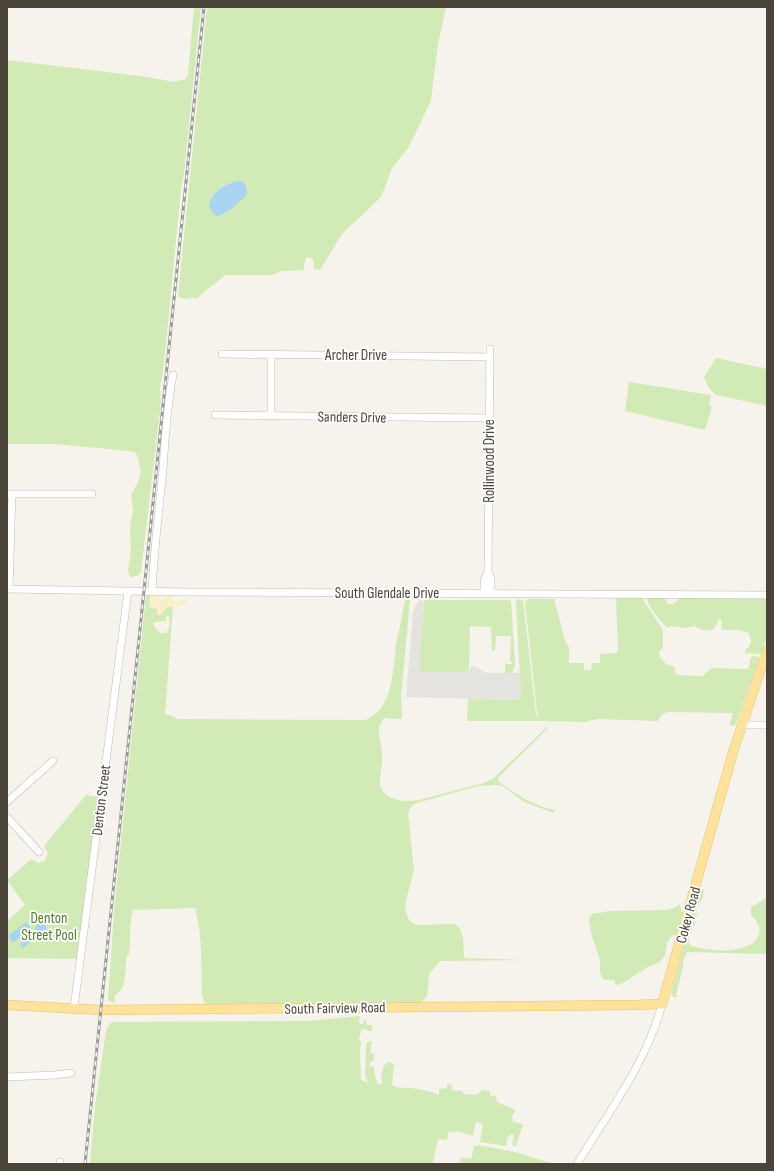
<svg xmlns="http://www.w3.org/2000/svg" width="774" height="1171" font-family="'Sofia Sans Condensed',sans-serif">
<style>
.green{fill:#d2eab5;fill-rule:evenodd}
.sand{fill:#f9efc9}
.parking{fill:#e5e3e0}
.water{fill:#a9d4f2}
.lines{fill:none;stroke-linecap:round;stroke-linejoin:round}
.minor-casing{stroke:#c2bbae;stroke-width:8}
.major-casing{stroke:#e6c16a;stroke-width:10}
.minor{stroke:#fff;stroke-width:7}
.major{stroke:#ffe39c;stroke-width:9}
.rail-casing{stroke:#9a9a9a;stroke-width:3}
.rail{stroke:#fff;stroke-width:1.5;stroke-dasharray:4.5;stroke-linecap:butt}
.labels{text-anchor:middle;stroke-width:3.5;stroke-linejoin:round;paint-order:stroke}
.street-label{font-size:15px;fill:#4b4439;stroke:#fff}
.park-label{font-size:15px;fill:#4a7f2a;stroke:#fff}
</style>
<rect width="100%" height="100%" fill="#f6f3ec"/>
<path class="green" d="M194,7H201L184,173L181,189L164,364L160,389L161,402L141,572L139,575L132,577H130L128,571L131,551L130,527L133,510L131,495L138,482L141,471L137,455L135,452L129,451L55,444H7V60L140,76L174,82L186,79L188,74Z
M207,7H446L438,44L431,100L419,126L408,148L392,168L381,197L342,234L320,270L314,269L313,259L307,257L304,264V270L282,271L272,275H225L202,294L198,298L195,299L194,297C188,299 183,300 178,296ZM241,181L247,187C240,198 231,213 218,216L215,214L213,197C220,188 228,181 241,181Z
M716,358L767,369V406L716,395L709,388L704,377Z
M629,382L711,395L709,405L712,407L705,430L625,411Z
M146,595L150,596L149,607C157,610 165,608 173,606L165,715H171L177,719L365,720C396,708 392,666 397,639C400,626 403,613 405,600H410L401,697L402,719L384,718C382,721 380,724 379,727C378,735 382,746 382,755C383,764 380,773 380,783C381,800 404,803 418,800L484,783L493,779L548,726V728L498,778V781C516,795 532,804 554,810V813L524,802L501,785H494L478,786L417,803L411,806L408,814L414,870L406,900L405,909L409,920L414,924L419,925L454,924C465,929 463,945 464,955L465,958L525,960L440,961L429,974L427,996L422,1002L209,1004L205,1003L202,996C201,967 203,936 195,908L133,910C129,925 131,939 129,955L127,956C124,968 128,990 115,995V1002H111L108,1000L114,911ZM168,616L169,617C170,623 170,629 166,633H160L155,628L153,623L154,622L166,621V617Z
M616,597L642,598L663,630V647L659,652L660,657L666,664L675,667V671L676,675L702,676L712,668L747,669L749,668L750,659L753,656L758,657L759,659L736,724L732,726L730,724L733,713L668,712L662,714L658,721L597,719L585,722L542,721H467L468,699L518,700L521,698L516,601L519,599L523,600L536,715L540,718L537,713L525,601L529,599H554L565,641L569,647V663H584V670H591L592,663H600V654L616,653L618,650Z
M647,597H664L668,604H673L681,597L767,599V637L762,652L757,654L745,653V650L749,647L751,641L749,633L738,630H723L721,626L722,621L719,619L714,629C707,631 701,631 695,626L686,628L672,626L667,628C661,621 647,606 647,597Z
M427,600H511L515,665L512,673H505V664H512V662L510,661L511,636H496L495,650L492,651L491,627L470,626L469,669L463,672H420L419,663L424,601Z
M86,795L98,797L78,959L7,958V921L25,905L7,880L31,859L38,863L45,861L48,853L44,846Z
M701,889L704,890L702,900H701L696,910L697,917L695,924L693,926L688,941L691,946C709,951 752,956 759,934C761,927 756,919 751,915V907L767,898V954L687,952L683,961V967L676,995L678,997H673L671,993L699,891Z
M680,904L682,913L676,936L674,935L670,938L667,943L665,955L660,962L648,967L621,984L616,985L614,980H605L602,978L600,971V960L591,933L589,920L591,914L611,911L667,910L674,908Z
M360,1016L359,1020L360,1024H363L364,1020H366L367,1025H371L373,1029L371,1031L363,1029L361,1030L359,1039L361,1043L360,1051L361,1080L368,1083L365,1075L366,1047L367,1042L372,1041L370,1053L374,1054V1060L369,1064L370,1066L374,1067L375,1077L378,1084H382L381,1074L385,1064L389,1062L394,1064L392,1085C397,1089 405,1087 411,1088C421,1089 430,1091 439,1095V1089L447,1088V1084L452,1085V1090L462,1091L464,1094L476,1095L483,1090L490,1091V1096H496L497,1102L516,1110L512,1116L513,1122L523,1124L516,1146H514L512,1144L514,1135L512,1134C507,1137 505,1140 507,1146L480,1142L483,1124L476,1122L473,1136L457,1131L452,1132L449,1131L447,1140L438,1139L433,1163L435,1164H90L95,1106L106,1031L110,1023L114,1022L309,1021Z
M478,1145L515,1152L554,1164H460L461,1157L471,1159L474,1147Z"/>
<path class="sand" d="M151,594L158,595V597C161,599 163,599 166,597L167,595L176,594L173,596L174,601H181L183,600L187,599V602L184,605L167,607L160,615H157V609L149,607L150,596L146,595Z"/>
<path class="parking" d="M419,600L424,601L419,663L420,672H463L471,669V666L476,667L486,673H520L521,698L519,700L406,697L413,612L415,606Z"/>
<path class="water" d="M237,181H241L246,185L247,194C241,201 225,216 217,216L213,213L209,206C212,192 224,184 237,181Z
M26,922L33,931L35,930L36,926L40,923L45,924L47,928L44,934L39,935L23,948L20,944L23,942L19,938L13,943L8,936Z"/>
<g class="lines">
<defs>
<path id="minor" d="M490,349L488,572L491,579V594
M222,354L490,357
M215,415L489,418
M271,416V355
M7,494H92
M7,589L188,592L767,595
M9,589L12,494
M152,591C154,550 159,510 163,469C165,437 167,405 173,375
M484,594V580L488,572
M742,725H767
M7,802L53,761
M7,817L39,852
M74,1008L128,591
M7,1077L55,1075L71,1073
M60,1164V1162
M577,1164C608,1113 647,1062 662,1004"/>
<path id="major" d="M7,1005L101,1010L634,1005L662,1004L733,752L767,651"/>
</defs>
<use href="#minor" class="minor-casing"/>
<use href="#major" class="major-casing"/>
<use href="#minor" class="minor"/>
<use href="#major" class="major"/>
<defs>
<path id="rail" d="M85,1164L204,7"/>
</defs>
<use href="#rail" class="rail-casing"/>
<use href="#rail" class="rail"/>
</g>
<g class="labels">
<g class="street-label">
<text x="356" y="360">Archer Drive</text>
<text transform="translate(352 417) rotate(1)" y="5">Sanders Drive</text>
<text transform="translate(489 461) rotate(-90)" y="5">Rollinwood Drive</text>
<text x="387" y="598">South Glendale Drive</text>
<text transform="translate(101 800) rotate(-83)" y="5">Denton Street</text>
<text transform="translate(688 915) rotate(-75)" y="5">Cokey Road</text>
<text transform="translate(335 1008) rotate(-1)" y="5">South Fairview Road</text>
</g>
<g class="park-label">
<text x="49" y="923">Denton<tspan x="49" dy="17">Street Pool</tspan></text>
</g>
</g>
<rect width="774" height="1171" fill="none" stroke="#4b4439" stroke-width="16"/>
</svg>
